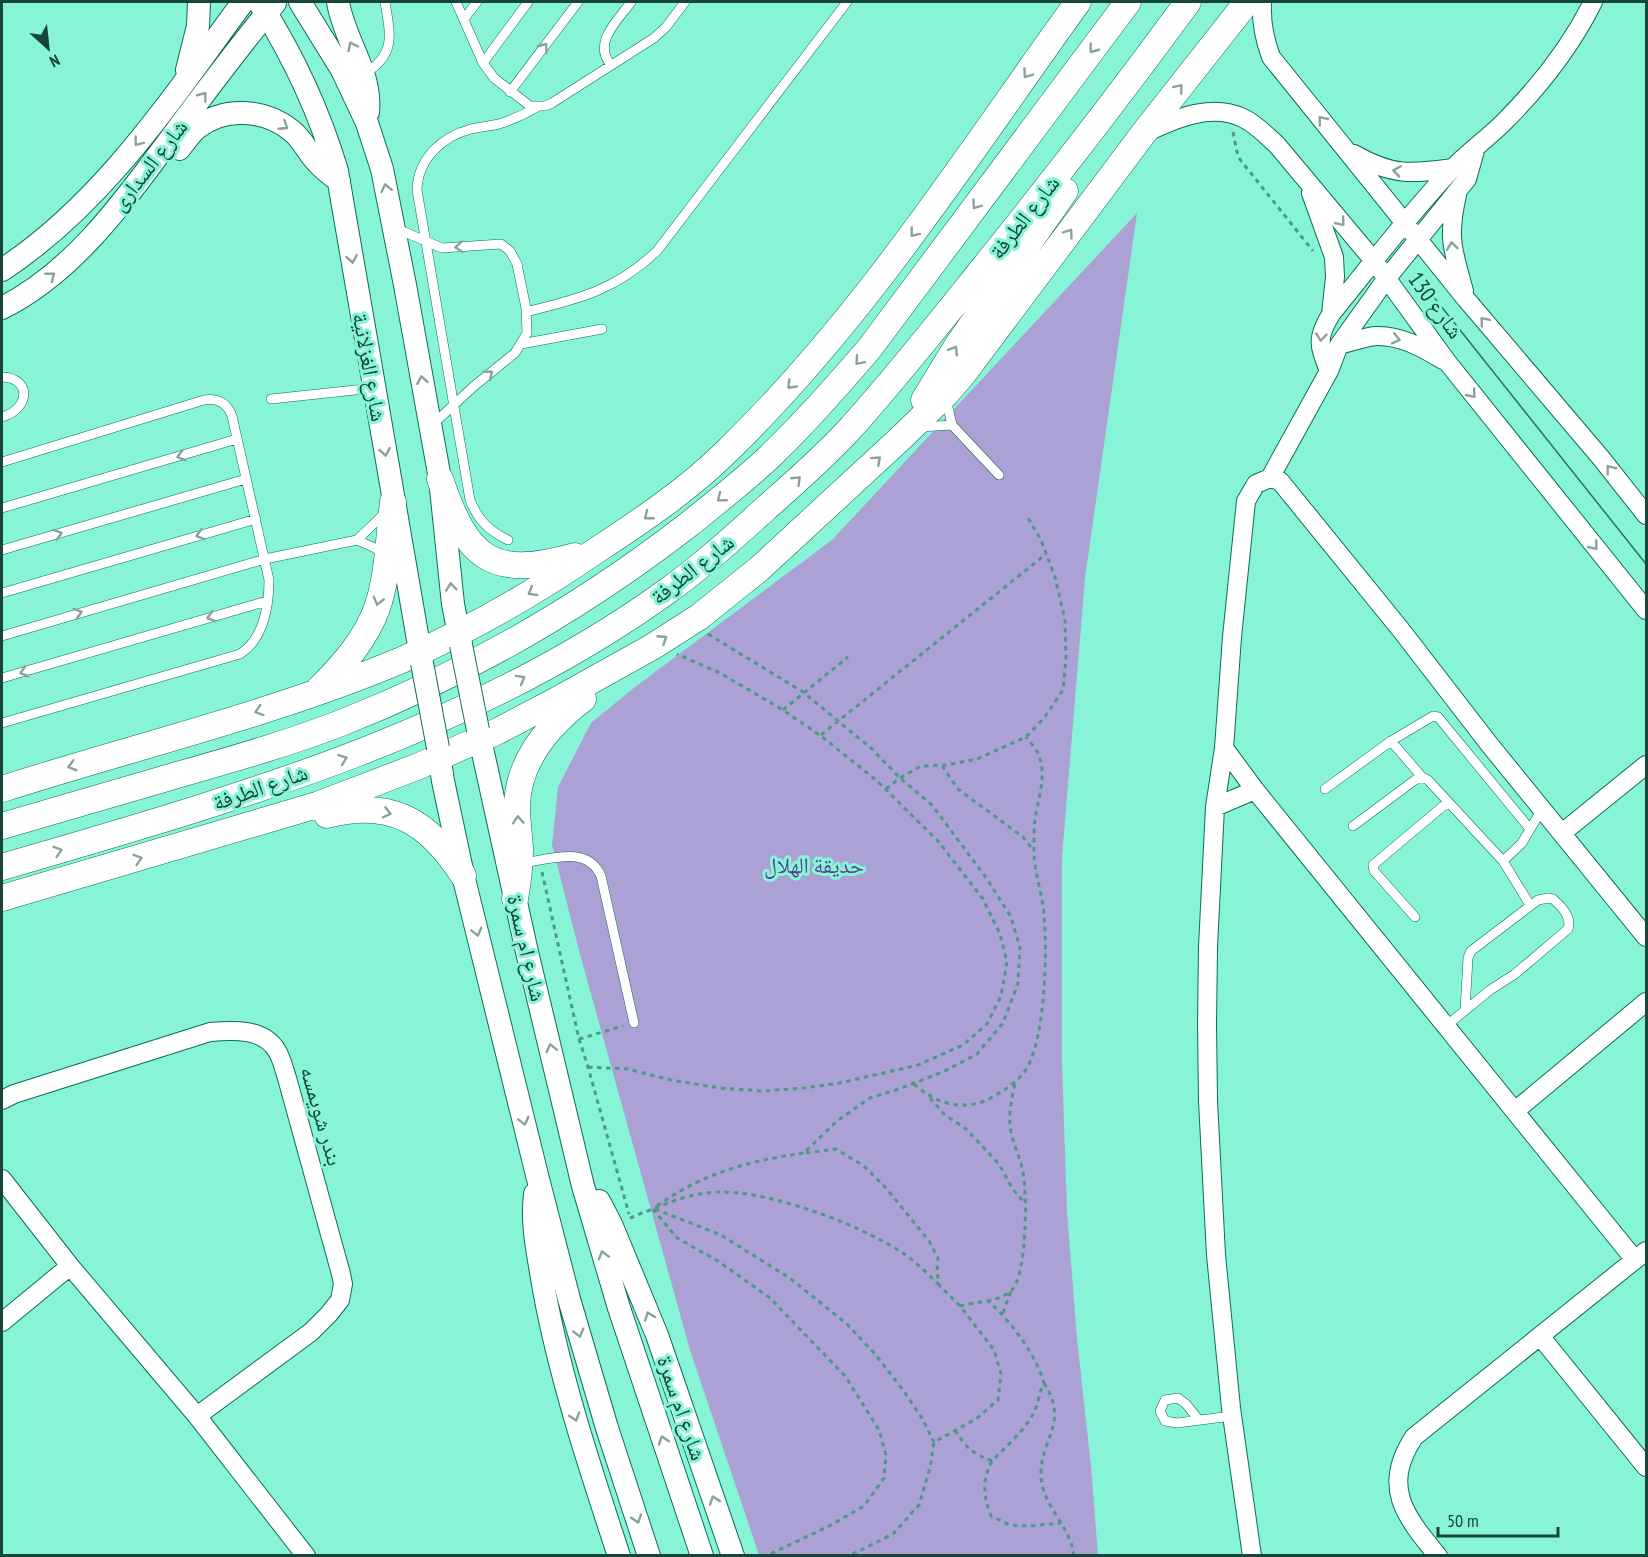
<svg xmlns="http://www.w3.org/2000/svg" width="1648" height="1557" font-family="'PT Sans Narrow','Noto Naskh Arabic',sans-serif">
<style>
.green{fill:#aca1d4}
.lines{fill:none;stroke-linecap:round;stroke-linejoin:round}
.service-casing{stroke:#0c6d5a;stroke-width:10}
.minor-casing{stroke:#0c6d5a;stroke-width:20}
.tertiary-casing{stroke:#0c6d5a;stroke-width:24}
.secondary-casing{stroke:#0c6d5a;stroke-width:27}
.path{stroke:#4c9984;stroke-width:3;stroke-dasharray:4.5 4.5;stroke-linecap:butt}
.service{stroke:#fff;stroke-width:9}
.minor{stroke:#fff;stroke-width:18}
.tertiary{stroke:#fff;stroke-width:22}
.secondary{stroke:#fff;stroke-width:26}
.tram{stroke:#327161;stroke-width:1.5}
.tertiary-bridge-casing{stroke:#0c6d5a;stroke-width:24;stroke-linecap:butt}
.tertiary-bridge{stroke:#fff;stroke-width:22}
.oneway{stroke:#8aa29c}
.labels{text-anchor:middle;stroke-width:6;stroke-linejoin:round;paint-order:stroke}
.street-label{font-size:22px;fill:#16463a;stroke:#87f4d7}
.park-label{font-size:22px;fill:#593e94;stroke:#87f4d7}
</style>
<rect width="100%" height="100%" fill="#87f4d7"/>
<path class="green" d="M1137,213L1085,578L1062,857V1064L1067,1211L1077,1339L1091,1466L1098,1555H759L690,1350L581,958L552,845L558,787L591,723L635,687L832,540Z"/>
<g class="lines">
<defs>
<path id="service" d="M456,2L483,63L494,78L530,106H545L552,103L654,38L666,27L685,2
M464,19L477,2
M483,63L528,2
M611,65C592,43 618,20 631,2
M364,74C397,54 390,34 385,2
M510,92L578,2
M395,228L442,248L501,244L510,251L517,264L526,308L527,333L515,353L473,387L432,425
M526,312C579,299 616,290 657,251L847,2
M521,344L602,329
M2,377C32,378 30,409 2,417
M271,399L374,388
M946,399L952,425L999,475
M921,427L952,425
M2,462L204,400C218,398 227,403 232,416L269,580C269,605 264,639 240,654L2,723
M2,508L237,439
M357,540L375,548L384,555
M508,540C489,531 478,520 470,500L417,190C418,159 441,137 471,129C480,127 490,126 499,124C512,120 525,114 537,107
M2,550L246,479
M2,593L256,519
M2,636L265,559L357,540L386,512
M2,678L267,601
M1422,777L1391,741L1433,716L1438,717L1530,829
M1325,789L1391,741
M1353,826L1415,780L1422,777L1428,780L1503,861L1522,843L1542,809
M1503,861L1530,905
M522,863C549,860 587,844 601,876L634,1023
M1415,917L1374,871L1373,865L1448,802
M1446,1026L1490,990L1515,974L1568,929C1572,917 1562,907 1553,899L1548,898L1538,900L1471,951L1468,958L1465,1010
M1199,1420L1186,1404L1178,1398L1165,1400L1160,1411L1165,1421L1177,1423L1232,1416"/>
<path id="minor" d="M1262,2C1261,21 1264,38 1271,57L1466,299L1601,458L1646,515
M1147,132C1177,118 1211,103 1243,118C1256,124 1267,136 1277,145L1374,261L1448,363L1646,610
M1354,154C1393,176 1410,174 1453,168
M1311,193L1334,257L1335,277L1331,314
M1457,195C1447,239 1453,250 1464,291
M1339,345C1352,342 1364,337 1376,336C1400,335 1423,348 1443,360
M1329,371C1319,345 1316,339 1331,314C1370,266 1408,216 1450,171C1467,153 1487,139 1504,122C1539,87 1571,46 1593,2
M1270,478L1329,371L1339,345L1387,278L1467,179L1476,147
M1224,748L1255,790L1635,1260
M1215,807L1255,790
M1562,833L1646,765
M2,1100L14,1094L210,1032C233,1030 264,1028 277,1051C282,1059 284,1069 287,1078L341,1274L343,1284L340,1300L329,1314L311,1332L197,1416
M1515,1111L1646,1002
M2,1179L70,1266L197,1416L306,1556
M2,1322L70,1266
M1540,1336L1646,1467
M1252,1556L1231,1408L1216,1255L1208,1101L1207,1024L1208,947L1215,807L1224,748L1232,637L1246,501L1256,484L1270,478L1280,481L1401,630L1489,744L1646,937
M1438,1556C1405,1516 1381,1487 1414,1437L1646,1251"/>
<path id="tertiary" d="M259,2C293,55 319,111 337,171L422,663
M300,2L342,70L367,123L382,169L405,285L440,479L453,604L461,645
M338,2C344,40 372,72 368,112
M187,70L198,26L199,2
M179,149C185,142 190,134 197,128C224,106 265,109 292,131C303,140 308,153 318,163C324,170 332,175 339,181
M2,270C104,203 172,98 243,2
M2,308C74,272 124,201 171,138C205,92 239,47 275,3
M478,730L527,952L583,1186L619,1308L702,1556
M438,748L443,781L463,875L537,1175L569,1299L607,1428L649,1556
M535,1194C531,1227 539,1257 544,1290C561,1381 590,1468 619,1556
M599,1201L611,1224L657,1335L733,1556"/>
<path id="secondary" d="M924,400L957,346L1065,191
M440,479C467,558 490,580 575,556
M320,688C343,665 366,639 377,608C388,577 389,535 393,502
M2,789C136,746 274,714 404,659C472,629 536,592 597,550C641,521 686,491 724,454C863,320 966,157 1078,2
M327,815C391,798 429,822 463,875
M2,826C57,810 112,794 167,778C226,761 284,745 341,723C466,674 582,607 688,525C714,504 741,483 766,460C803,425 836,387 869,349L1128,2
M2,867C231,800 469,734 666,592C701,567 733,538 765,509C793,484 822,459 848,431C896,378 940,322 984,267C1054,180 1122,92 1188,2
M2,898L317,805L419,766L498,731L555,701L652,647L699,617L759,569L903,436L946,394L964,373L1143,134L1247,2
M515,899C518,882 520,866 520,848C519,834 517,820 517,806C518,760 549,725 583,699"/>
</defs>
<use href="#service" class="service-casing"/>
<use href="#minor" class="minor-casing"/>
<use href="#tertiary" class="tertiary-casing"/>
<use href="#secondary" class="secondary-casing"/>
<path class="path" d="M1233,132L1238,157L1313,251
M708,634L803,692L872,749L900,778L932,805L987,879L1011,917L1020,948L1018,983L1003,1023L977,1054L945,1071L899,1089L870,1098L837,1121L804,1153
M783,710L848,657
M821,735L1046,554
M942,766L958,789L1023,837L1034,851
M886,789L900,778L921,766L947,765L977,759L1026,737L1044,718L1063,690L1066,658L1065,620L1055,577L1041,540L1027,516
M542,872L579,1039L588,1067L629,1214
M579,1039L623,1026
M588,1067L628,1069L671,1080L719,1088L762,1091L804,1088L840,1083L918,1065L963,1045L987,1024L1001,996L1007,962L1000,934L983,899L938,841L876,780L821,736L783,710L720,673L677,654
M914,1084C935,1103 962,1112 989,1099C1001,1092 1012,1086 1022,1075C1047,1046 1048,943 1043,905C1040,887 1034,869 1034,851C1034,841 1034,829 1035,819C1038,798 1047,777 1039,756C1037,749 1030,743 1026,737
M930,1098L945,1115L965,1128L999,1164L1012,1188L1023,1201
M806,1153L836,1149L864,1166L887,1189L929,1241L938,1258L937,1271L939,1285L960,1306L994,1350L1001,1374L998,1400L976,1419L934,1442L930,1468L919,1505L893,1534L849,1556
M657,1206C703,1173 748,1161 804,1153
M653,1209L677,1238L718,1261L770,1298L845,1376L879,1430L886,1455L884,1478L864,1506L829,1526L766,1556
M655,1209L721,1235L791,1279L847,1324L875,1354L903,1390L922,1418L934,1442
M630,1218C658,1207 687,1193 718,1192C771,1191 855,1223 900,1251C914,1260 926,1272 938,1284
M960,1306C976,1301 999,1303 1012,1290C1027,1274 1028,1190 1022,1168C1019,1154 1011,1140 1010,1124C1009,1111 1012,1097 1015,1083
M1003,1313L1011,1291
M1044,1383C1070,1423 1040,1438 1041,1476C1042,1506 1071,1526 1074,1556
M955,1430C967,1449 972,1453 992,1461C1007,1445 1026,1430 1035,1410C1039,1401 1039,1392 1044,1383C1037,1356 1010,1320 989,1302
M992,1461C982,1481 983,1495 991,1516L1010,1525L1029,1526L1061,1523"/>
<use href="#service" class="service"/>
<use href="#minor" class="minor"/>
<use href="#tertiary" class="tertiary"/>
<use href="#secondary" class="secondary"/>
<path class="tram" d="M1429,291L1646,564"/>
<defs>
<path id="tertiary-bridge" d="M461,645L478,730
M422,663L438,748"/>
</defs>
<use href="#tertiary-bridge" class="tertiary-bridge-casing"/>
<use href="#tertiary-bridge" class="tertiary-bridge"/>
</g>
<defs><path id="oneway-chevron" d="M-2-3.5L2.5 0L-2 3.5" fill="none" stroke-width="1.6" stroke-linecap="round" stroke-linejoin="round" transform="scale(1.5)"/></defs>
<g class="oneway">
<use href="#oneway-chevron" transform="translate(352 46) rotate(-115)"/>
<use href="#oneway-chevron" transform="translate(544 47) rotate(-53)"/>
<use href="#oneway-chevron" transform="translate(1093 49) rotate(127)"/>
<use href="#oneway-chevron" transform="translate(1027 74) rotate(125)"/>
<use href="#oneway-chevron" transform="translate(1179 88) rotate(-52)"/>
<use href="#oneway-chevron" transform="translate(203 96) rotate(-53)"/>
<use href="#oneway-chevron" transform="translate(1322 120) rotate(-129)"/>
<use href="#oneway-chevron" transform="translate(284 126) rotate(33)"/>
<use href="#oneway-chevron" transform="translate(138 142) rotate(128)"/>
<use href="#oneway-chevron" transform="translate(1397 171) rotate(-171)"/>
<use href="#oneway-chevron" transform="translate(386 188) rotate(-102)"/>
<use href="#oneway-chevron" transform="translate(976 205) rotate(126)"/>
<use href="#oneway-chevron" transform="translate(1341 222) rotate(50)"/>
<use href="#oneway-chevron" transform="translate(914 233) rotate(128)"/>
<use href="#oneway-chevron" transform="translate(1069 233) rotate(-54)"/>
<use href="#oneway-chevron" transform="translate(1452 246) rotate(-98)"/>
<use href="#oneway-chevron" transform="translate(459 247) rotate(175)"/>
<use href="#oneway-chevron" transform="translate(352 259) rotate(80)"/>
<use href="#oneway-chevron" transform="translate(51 276) rotate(-39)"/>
<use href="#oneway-chevron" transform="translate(1484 321) rotate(-130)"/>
<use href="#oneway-chevron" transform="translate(1321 337) rotate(96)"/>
<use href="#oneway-chevron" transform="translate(1396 339) rotate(13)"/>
<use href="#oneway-chevron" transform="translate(954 350) rotate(-58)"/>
<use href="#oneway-chevron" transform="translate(859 361) rotate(131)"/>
<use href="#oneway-chevron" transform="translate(489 374) rotate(-39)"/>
<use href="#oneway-chevron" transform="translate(422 380) rotate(-100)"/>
<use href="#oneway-chevron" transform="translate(791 385) rotate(134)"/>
<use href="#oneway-chevron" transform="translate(1472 394) rotate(51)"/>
<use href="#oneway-chevron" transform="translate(385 452) rotate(80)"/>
<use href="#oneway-chevron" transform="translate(181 456) rotate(164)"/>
<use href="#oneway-chevron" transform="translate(877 460) rotate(-42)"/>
<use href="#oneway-chevron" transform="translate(1610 469) rotate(-128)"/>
<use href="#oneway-chevron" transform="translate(797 480) rotate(-44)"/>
<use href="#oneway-chevron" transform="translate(721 498) rotate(141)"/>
<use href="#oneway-chevron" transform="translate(648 516) rotate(142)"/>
<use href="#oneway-chevron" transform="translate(58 534) rotate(-16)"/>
<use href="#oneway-chevron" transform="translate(200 535) rotate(164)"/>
<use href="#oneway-chevron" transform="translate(1594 546) rotate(51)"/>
<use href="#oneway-chevron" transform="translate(451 587) rotate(-96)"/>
<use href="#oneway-chevron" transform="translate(532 592) rotate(149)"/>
<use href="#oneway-chevron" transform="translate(378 601) rotate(104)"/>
<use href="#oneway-chevron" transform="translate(78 613) rotate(-16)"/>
<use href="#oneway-chevron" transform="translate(211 617) rotate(164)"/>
<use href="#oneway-chevron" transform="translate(663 639) rotate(-33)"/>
<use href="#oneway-chevron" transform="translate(24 672) rotate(164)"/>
<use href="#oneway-chevron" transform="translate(521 679) rotate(-29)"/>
<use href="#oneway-chevron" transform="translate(259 711) rotate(162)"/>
<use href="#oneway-chevron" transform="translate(343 759) rotate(-20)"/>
<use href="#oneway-chevron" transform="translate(72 766) rotate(164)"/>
<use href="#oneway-chevron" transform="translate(387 813) rotate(14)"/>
<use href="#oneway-chevron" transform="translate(518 820) rotate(-94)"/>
<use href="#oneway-chevron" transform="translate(58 851) rotate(-17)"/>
<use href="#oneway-chevron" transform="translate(138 859) rotate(-17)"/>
<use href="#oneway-chevron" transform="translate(477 932) rotate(76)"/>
<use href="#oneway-chevron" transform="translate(551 1048) rotate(-104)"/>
<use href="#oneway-chevron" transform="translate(524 1121) rotate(76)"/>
<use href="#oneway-chevron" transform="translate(603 1255) rotate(-106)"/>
<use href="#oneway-chevron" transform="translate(649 1316) rotate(-111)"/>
<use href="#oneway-chevron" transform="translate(579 1333) rotate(74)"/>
<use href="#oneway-chevron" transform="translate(575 1417) rotate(73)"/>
<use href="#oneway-chevron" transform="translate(663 1440) rotate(-108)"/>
<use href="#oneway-chevron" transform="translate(714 1500) rotate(-109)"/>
<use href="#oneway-chevron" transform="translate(637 1519) rotate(72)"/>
</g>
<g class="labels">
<g class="street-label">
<text transform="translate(149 165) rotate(-52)" y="8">شارع السدارى</text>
<text transform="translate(1024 217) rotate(-52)" y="8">شارع الطرفة</text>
<text transform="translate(1436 305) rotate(54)" y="8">شارع 130</text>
<text transform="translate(370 367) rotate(80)" y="8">شارع الغزلانية</text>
<text transform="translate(692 569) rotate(-38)" y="8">شارع الطرفة</text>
<text transform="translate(260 787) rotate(-19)" y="8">شارع الطرفة</text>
<text transform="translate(527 948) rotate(77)" y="8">شارع ام سمرة</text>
<text transform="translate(322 1116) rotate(74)" y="8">بندر شويمسه</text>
<text transform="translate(682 1408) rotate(71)" y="8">شارع ام سمرة</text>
</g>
<g class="park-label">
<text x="814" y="873">حديقة الهلال</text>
</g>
</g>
<rect width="1648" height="1557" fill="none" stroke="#16463a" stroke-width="6"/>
<g transform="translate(48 48) rotate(153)" stroke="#87f4d7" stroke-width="4.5" paint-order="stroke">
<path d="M0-4.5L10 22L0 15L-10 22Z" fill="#16463a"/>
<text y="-9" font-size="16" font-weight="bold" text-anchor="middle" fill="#16463a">N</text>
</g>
<path d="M1438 1527v9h120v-9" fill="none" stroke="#16463a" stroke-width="3"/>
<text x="1447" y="1527" font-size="18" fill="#16463a" stroke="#87f4d7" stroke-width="4.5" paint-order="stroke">50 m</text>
</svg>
